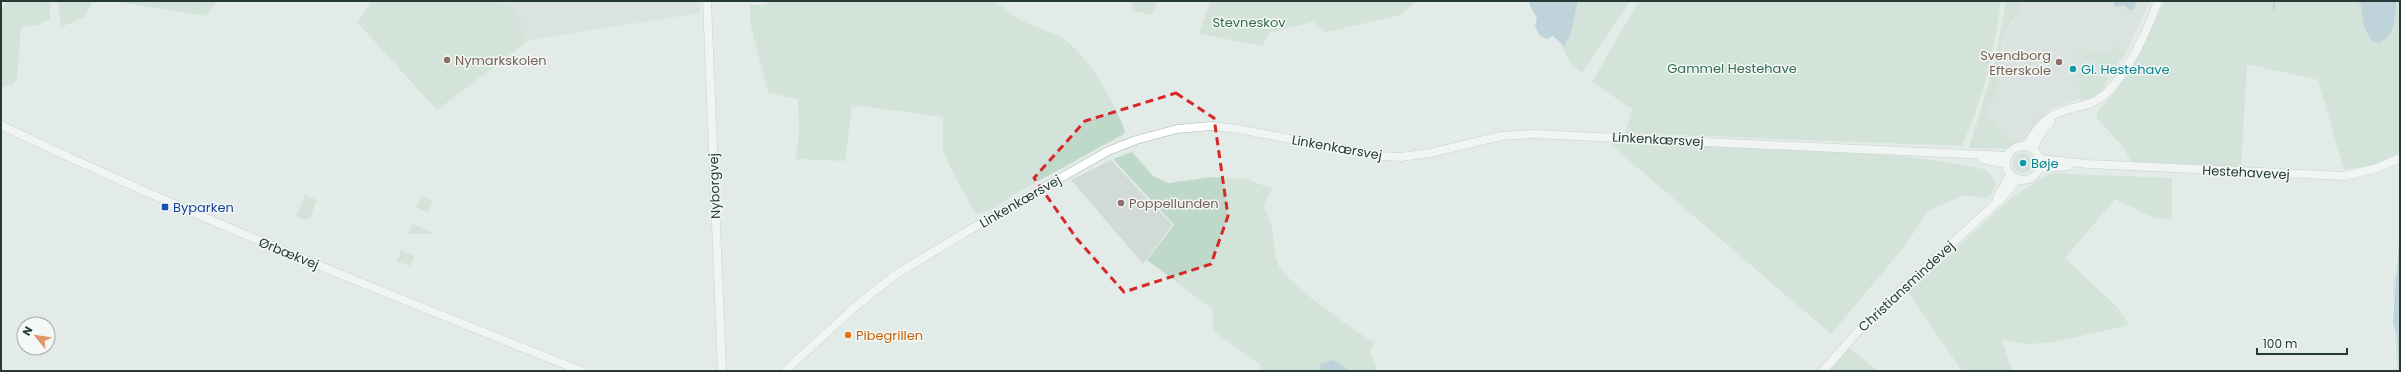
<svg xmlns="http://www.w3.org/2000/svg" width="2401" height="372" font-family="Poppins,sans-serif">
<style>
.built{fill:#d1dad7}
.green{fill:#bed9c9}
.water{fill:#91b9c9}
.lines{fill:none;stroke-linecap:round;stroke-linejoin:round}
.stream{stroke:#91b9c9;stroke-width:2}
.secondary-casing{stroke:#a3b5b1;stroke-width:9}
.secondary{stroke:#fff;stroke-width:8}
.marked{fill:none;stroke:#d62828;stroke-width:3;stroke-dasharray:8 5;stroke-linejoin:round}
.education-dot{fill:#8d6e63;stroke:#f3f8f6;stroke-width:1.5}
.culture-dot{fill:#0f9aa8;stroke:#f3f8f6;stroke-width:1.5}
.transit-dot{fill:#1a4fb4;stroke:#f3f8f6;stroke-width:1.5}
.food-dot{fill:#e8710a;stroke:#f3f8f6;stroke-width:1.5}
.labels{text-anchor:middle;stroke-width:3;stroke-linejoin:round;paint-order:stroke}
.park-label{font-size:13px;fill:#346b51;stroke:#f3f8f6}
.education-label{font-size:13px;fill:#785e54;stroke:#f3f8f6;text-anchor:start}
.culture-label{font-size:13px;fill:#0d838f;stroke:#f3f8f6;text-anchor:start}
.street-label{font-size:13px;fill:#253a37;stroke:#f3f8f6}
.transit-label{font-size:13px;fill:#164399;stroke:#f3f8f6;text-anchor:start}
.food-label{font-size:13px;fill:#c56008;stroke:#f3f8f6;text-anchor:start}
</style>
<rect width="100%" height="100%" fill="#e3ebe8"/>
<path class="built" d="M371,1H699L700,13L530,40L437,110L358,23Z
M2023,1H2150L2126,52L2097,93L2049,109L2024,140L2016,143L2015,141L1995,127L1991,119L1990,109L1992,102L1999,91L1997,75L2007,31L2023,7Z
M1111,160L1172,225L1143,264L1071,180Z"/>
<path class="green" d="M7,1H50V19L37,25L21,27L17,78L13,84L1,87V9Z
M58,1H93L85,17L61,27Z
M112,1H217L206,16Z
M371,1H499L518,11L524,43L437,110L358,23Z
M768,1H995C1003,7 1009,14 1019,19C1032,27 1047,29 1061,37C1089,55 1114,102 1125,131L1124,134L1011,196C1000,204 989,214 975,213L951,169L943,149V117L852,105L845,161L796,159L799,135L798,99L768,93L750,22V5H766Z
M1136,1H1157L1152,15L1133,11L1132,3Z
M1210,1H1417L1398,16L1326,32L1313,22L1269,33L1263,46L1199,34Z
M1578,1H1630L1582,73L1570,62L1562,46L1568,42L1570,37Z
M1639,1H2001C1994,51 1983,100 1962,146L1625,133L1632,109L1592,82Z
M2006,1H2023C2023,12 2011,20 2007,30C2000,49 1997,72 1999,91C1980,116 1994,128 2015,141L2016,143L2005,149L1969,148L1994,66Z
M2165,1H2400V152L2373,165L2344,170L2318,80L2247,64L2241,167L2131,162L2124,148L2097,118V113L2119,86L2135,62Z
M2116,46L2126,52L2110,74L2079,55L2081,50C2098,47 2097,63 2116,46Z
M2078,61L2107,79C2107,92 2092,98 2081,101Z
M1615,143C1682,145 1749,146 1815,150C1874,153 1930,157 1987,170L1996,183L1991,195L1984,198L1964,195L1929,210L1904,247L1831,334L1610,144Z
M1132,152L1153,176L1168,183L1213,177L1247,179L1272,189L1264,205C1266,212 1270,220 1272,228C1275,240 1273,253 1278,264C1283,281 1358,333 1375,343L1370,350L1377,371H1263L1259,363L1214,332L1212,309L1147,260L1174,225L1113,159Z
M2013 163a10 10 0 1 1 20 0a10 10 0 1 1-20 0Z
M2050,173L2172,178V219L2153,218L2115,199L2065,258L2117,307L2129,325L2054,342L2030,344L2002,340L2012,371H1962L1908,292L2015,195Z
M305,195L317,200L310,218L305,220L296,217Z
M421,196L433,201L428,212L416,207Z
M413,224L436,234H408Z
M401,250L415,256L410,266L397,261Z
M2400,255V371H2397L2393,285Z
M1849,348L1878,371H1829Z"/>
<path class="water" d="M1529,1H1578L1570,37L1564,46L1553,36L1547,39L1540,36L1535,26L1537,18L1530,6Z
M2113,1H2136L2137,3L2134,9L2130,10L2125,6L2115,7Z
M2357,1H2396C2396,16 2395,35 2380,43L2372,41L2364,27L2361,6Z
M2400,229V371H2399L2397,335L2393,323Z
M1333,360L1351,371H1319L1321,363Z"/>
<g class="lines">
<path class="stream" d="M2274,1V10"/>
<defs>
<path id="secondary" d="M707,1L722,371
M1,125C190,216 386,293 581,371
M2006 163a17 17 0 1 1 34 0a17 17 0 1 1-34 0Z
M2026,146C2036,130 2044,117 2063,111C2077,106 2090,106 2103,96C2126,78 2148,29 2158,1
M2033,149L2040,135L2051,121
M1982,159L2006,164
M2040,159L2088,164L2344,176L2377,168L2400,158
M2040,168L2068,166
M1997,198L2010,175
M785,371L856,306L895,275L964,233L1108,151L1136,140L1177,129L1211,126L1238,129L1380,156L1401,157L1430,153L1501,136L1533,134L2008,156
M1823,371L1868,320L2004,196L2018,179"/>
</defs>
<use href="#secondary" class="secondary-casing"/>
<use href="#secondary" class="secondary"/>
</g>
<path d="M0 0H2401V372H0ZM1176,93L1214,118L1228,216L1211,264L1124,292L1077,239L1034,178L1085,121Z" fill="#e3ebe8" fill-opacity=".55" fill-rule="evenodd"/>
<path class="marked" d="M1176,93L1214,118L1228,216L1211,264L1124,292L1077,239L1034,178L1085,121Z"/>
<g class="education-dot">
<circle cx="447" cy="60" r="4"/>
<circle cx="2059" cy="62" r="4"/>
<circle cx="1121" cy="203" r="4"/>
</g>
<g class="culture-dot">
<circle cx="2073" cy="69" r="4"/>
<circle cx="2023" cy="163" r="4"/>
</g>
<rect class="transit-dot" x="161" y="203" width="8" height="8" rx="2"/>
<circle class="food-dot" cx="848" cy="335" r="4"/>
<g class="labels">
<g class="park-label">
<text x="1249" y="27">Stevneskov</text>
<text x="1732" y="73">Gammel Hestehave</text>
</g>
<g class="education-label">
<text x="2051" y="60" text-anchor="end">Svendborg<tspan x="2051" dy="15">Efterskole</tspan></text>
<text x="455" y="65">Nymarkskolen</text>
<text x="1129" y="208">Poppellunden</text>
</g>
<g class="culture-label">
<text x="2081" y="74">Gl. Hestehave</text>
<text x="2031" y="168">Bøje</text>
</g>
<g class="street-label">
<text transform="translate(1658 139) rotate(3)" y="5">Linkenkærsvej</text>
<text transform="translate(1337 147) rotate(10)" y="5">Linkenkærsvej</text>
<text transform="translate(2246 172) rotate(3)" y="5">Hestehavevej</text>
<text transform="translate(714 186) rotate(-92)" y="5">Nyborgvej</text>
<text transform="translate(1020 201) rotate(-30)" y="5">Linkenkærsvej</text>
<text transform="translate(289 253) rotate(22)" y="5">Ørbækvej</text>
<text transform="translate(1906 286) rotate(-43)" y="5">Christiansmindevej</text>
</g>
<g class="transit-label">
<text x="173" y="212">Byparken</text>
</g>
<g class="food-label">
<text x="856" y="340">Pibegrillen</text>
</g>
</g>
<rect width="2401" height="372" fill="none" stroke="#253a37" stroke-width="4"/>
<g transform="translate(36 336) rotate(300)"><circle r="19" fill="#f3f8f6" stroke="#a1acaa"/>
<path d="M0-3L7 15L0 10L-7 15Z" fill="#e1976b"/>
<text y="-6" font-size="11" font-weight="bold" text-anchor="middle" fill="#253a37">N</text>
</g>
<path d="M2257 348v6h90v-6" fill="none" stroke="#253a37" stroke-width="2"/>
<text x="2263" y="348" font-size="12" fill="#253a37" stroke="#f3f8f6" stroke-width="3" paint-order="stroke">100 m</text>
</svg>
